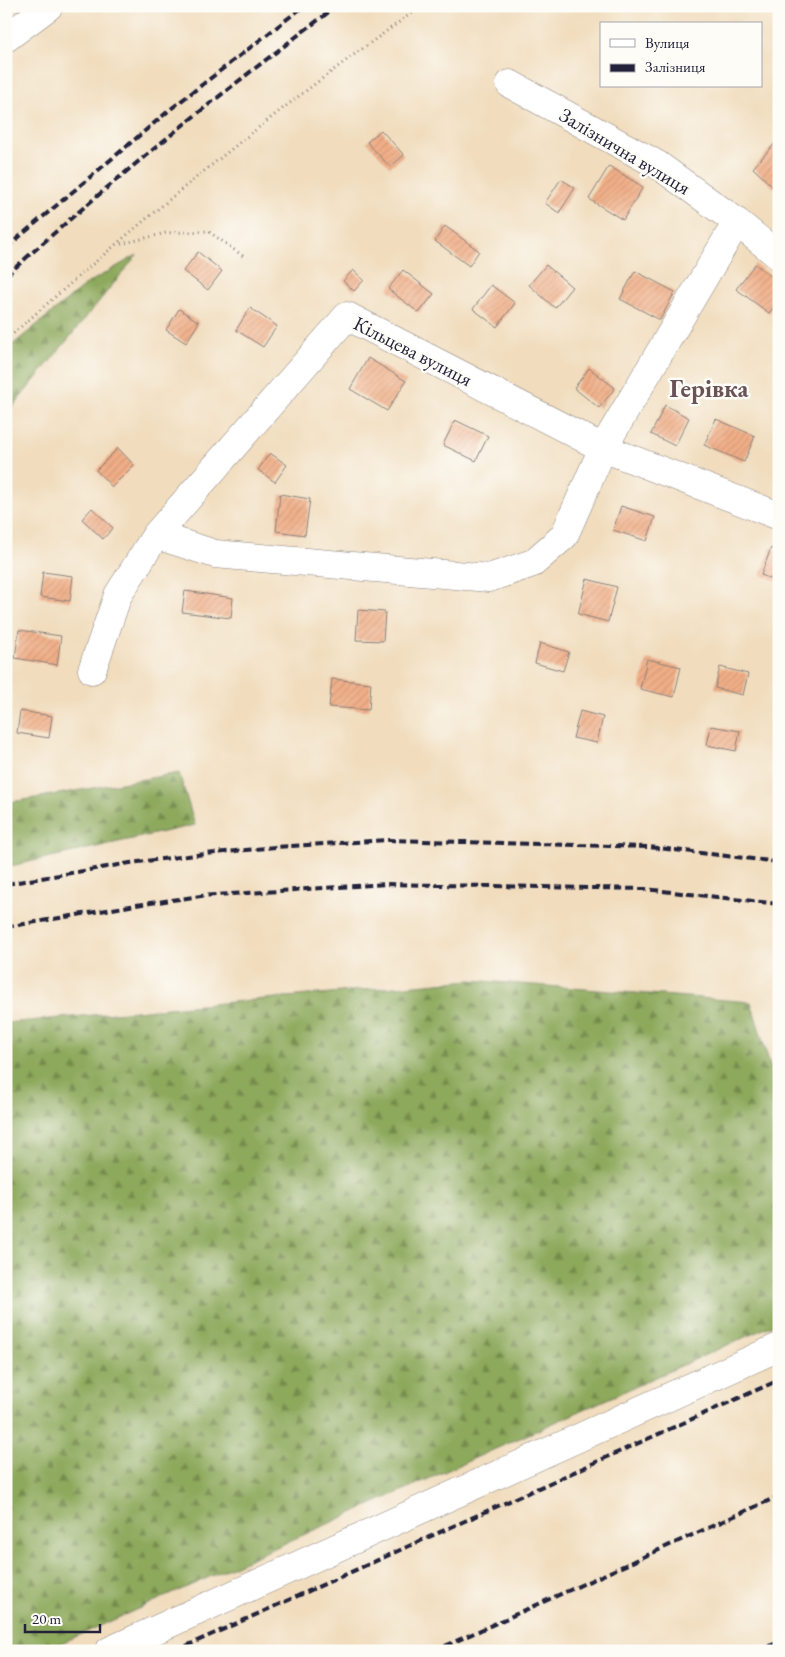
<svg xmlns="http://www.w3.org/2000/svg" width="785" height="1657" font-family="'EB Garamond',serif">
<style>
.forest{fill:url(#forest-firs);stroke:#58664b}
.building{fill:url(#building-hatch)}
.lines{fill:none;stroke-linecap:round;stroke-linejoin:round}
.minor-casing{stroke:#8a807c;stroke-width:29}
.path{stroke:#8a807c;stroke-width:3;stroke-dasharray:1 4;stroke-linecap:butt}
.minor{stroke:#fff;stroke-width:28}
.rail{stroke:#22223b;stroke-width:4;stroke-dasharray:8 4;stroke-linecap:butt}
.labels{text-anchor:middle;stroke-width:5;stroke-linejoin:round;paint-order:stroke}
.street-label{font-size:20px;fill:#22223b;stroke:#fdfcf7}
.district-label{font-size:25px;font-weight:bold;fill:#6a5356;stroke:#fdfcf7}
</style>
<defs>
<pattern id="forest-firs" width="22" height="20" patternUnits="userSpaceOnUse" patternTransform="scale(1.25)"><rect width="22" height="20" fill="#8da95b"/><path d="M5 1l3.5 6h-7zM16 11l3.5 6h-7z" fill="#73894c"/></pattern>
<pattern id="building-hatch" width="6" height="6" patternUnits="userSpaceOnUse" patternTransform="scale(1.25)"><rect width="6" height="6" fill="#f1af87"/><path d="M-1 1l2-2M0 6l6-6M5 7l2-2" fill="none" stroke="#ce9675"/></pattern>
</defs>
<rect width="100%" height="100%" fill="#fdfcf7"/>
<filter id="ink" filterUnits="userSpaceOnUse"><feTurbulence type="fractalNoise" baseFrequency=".02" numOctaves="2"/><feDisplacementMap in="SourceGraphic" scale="10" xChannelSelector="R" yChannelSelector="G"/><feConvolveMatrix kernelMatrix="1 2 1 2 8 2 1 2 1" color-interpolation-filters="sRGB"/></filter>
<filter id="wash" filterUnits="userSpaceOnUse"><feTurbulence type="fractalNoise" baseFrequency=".0096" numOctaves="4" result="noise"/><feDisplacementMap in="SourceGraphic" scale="20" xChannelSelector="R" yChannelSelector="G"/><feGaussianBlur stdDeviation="1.12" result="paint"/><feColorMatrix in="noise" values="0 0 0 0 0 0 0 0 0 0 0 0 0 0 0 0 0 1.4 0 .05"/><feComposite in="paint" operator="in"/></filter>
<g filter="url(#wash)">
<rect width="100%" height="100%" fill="#f1ddbe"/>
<path class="forest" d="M137,255L6,415V350L88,283Z
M179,773L195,825L6,867V803Z
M470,980L751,1002L779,1095V1322L44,1651H6V1023Z"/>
<g id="blocks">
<path class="building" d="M381,130L404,155L390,167L367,142Z
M779,139V183L774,188L753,168Z
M609,166L643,187L623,220L589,199Z
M561,179L575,188L559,213L545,203Z
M445,226L479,251L469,266L435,241Z
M198,252L222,271L208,290L183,271Z
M755,264L779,282V300L769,313L736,289Z
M546,265L572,287L555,308L529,285Z
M353,270L364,280L354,291L343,281Z
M403,270L434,294L419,313L388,289Z
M635,271L675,292L660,320L620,299Z
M491,285L515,303L497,327L473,309Z
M250,308L277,326L263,347L236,330Z
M179,309L199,322L186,343L166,330Z
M368,358L406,381L387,411L350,389Z
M589,368L615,388L599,408L574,388Z
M665,405L689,418L675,446L651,434Z
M716,419L755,436L744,462L704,445Z
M455,420L488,436L476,461L443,445Z
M118,448L134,465L112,487L96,470Z
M270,453L287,465L275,482L258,470Z
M280,494L310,499L305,535L276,531Z
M621,506L655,517L647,541L613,530Z
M92,508L113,528L103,539L82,519Z
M771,548L779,551V582L761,575Z
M43,572L73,576L70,601L40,597Z
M587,579L617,587L608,622L578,614Z
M185,591L233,598L231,618L182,612Z
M358,610L385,612L383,641L356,640Z
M19,630L61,636L57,665L15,658Z
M540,643L569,652L563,671L535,663Z
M647,659L681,667L674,697L640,689Z
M720,667L748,674L743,695L715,688Z
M332,679L371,683L369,710L329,707Z
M20,711L52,716L49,738L17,733Z
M580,711L603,717L597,743L573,738Z
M711,726L740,731L736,751L707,745Z"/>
</g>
</g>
<g filter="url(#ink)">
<use href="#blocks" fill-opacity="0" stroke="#8a807c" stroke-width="1"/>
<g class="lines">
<defs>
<path id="minor" d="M6,38L49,6
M510,84L658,165L737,222L779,256
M156,535L215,554L489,578L533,563L564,536L603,448L737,222
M92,670L118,595L156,535L347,316L603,448L779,516
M109,1651L779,1347"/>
</defs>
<use href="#minor" class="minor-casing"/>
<path class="path" d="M121,244L166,233L208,231L243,256
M6,340C139,222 276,108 422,6"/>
<use href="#minor" class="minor"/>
<path class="rail" d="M6,248L172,108L304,6
M6,276C112,180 223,91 337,6
M6,884L130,863L195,855L276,847L388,840L649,847L779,862
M6,927L136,905L201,896L386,884L645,889L779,904
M175,1651L779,1380
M434,1651L779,1496
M758,1651L779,1642"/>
</g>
</g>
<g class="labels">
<g class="street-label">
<text transform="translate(625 151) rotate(31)" y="7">Залізнична вулиця</text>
<text transform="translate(413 351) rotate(27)" y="7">Кільцева вулиця</text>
</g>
<g class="district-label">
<text x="709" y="397">Герівка</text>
</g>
</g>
<rect width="785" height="1657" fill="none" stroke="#fdfcf7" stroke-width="25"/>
<rect x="600" y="22" width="162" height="65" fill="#fdfcf7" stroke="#a5a5ac"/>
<rect x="610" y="39" width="25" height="8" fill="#ffffff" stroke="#a5a5ac"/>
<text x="645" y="48" font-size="15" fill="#22223b">Вулиця</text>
<rect x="610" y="64" width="25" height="8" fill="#22223b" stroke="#a5a5ac"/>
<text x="645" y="72" font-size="15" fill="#22223b">Залізниця</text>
<path d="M25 1624v8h75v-8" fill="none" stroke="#22223b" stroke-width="2.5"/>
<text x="32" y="1624" font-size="15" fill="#22223b" stroke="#fdfcf7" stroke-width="4" paint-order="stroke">20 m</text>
</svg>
